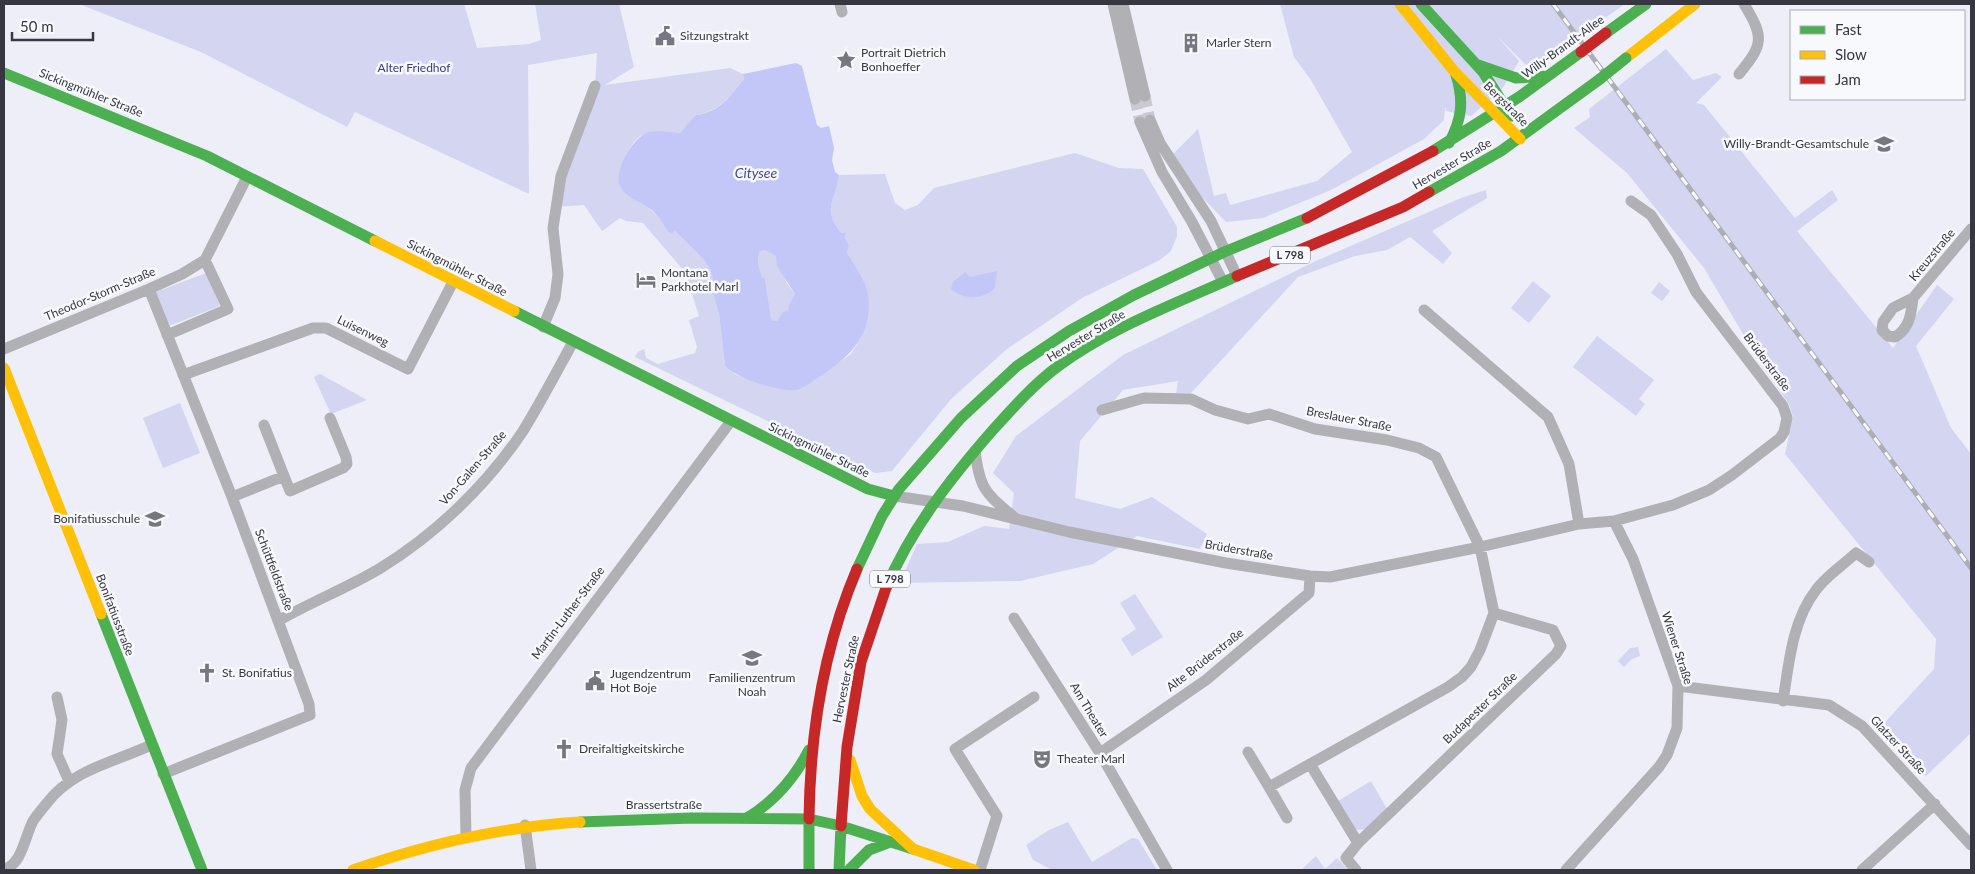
<svg xmlns="http://www.w3.org/2000/svg" width="1975" height="874" font-family="Lato,sans-serif">
<style>
.green{fill:#d3d5f1}
.water{fill:#c3c7f7;fill-rule:evenodd}
.lines{fill:none;stroke-linecap:round;stroke-linejoin:round}
.street-tunnel{stroke:#c8c9d3;stroke-width:11;stroke-dasharray:11 5.5;stroke-linecap:butt}
.street{stroke:#b0b0b5;stroke-width:11}
.fast{stroke:#4caf50;stroke-width:11}
.slow{stroke:#ffc107;stroke-width:11}
.jam{stroke:#c62828;stroke-width:11}
.rail-casing{stroke:#adaeb4;stroke-width:5}
.rail{stroke:#f8f9fd;stroke-width:3;stroke-dasharray:9;stroke-linecap:butt}
.fast-bridge{stroke:#4caf50;stroke-width:11}
.jam-bridge{stroke:#c62828;stroke-width:11}
.labels{text-anchor:middle;stroke-width:5;stroke-linejoin:round;paint-order:stroke}
.shield{fill:#f8f9fd;stroke:#707179;stroke-width:1}
.shield-label{font-size:11px;font-weight:bold;fill:#363740}
.poi-label{font-size:12px;fill:#363740;stroke:#f8f9fd;text-anchor:start}
.street-label{font-size:12px;fill:#363740;stroke:#f8f9fd}
.park-label{font-size:12px;fill:#3c3a85;stroke:#f8f9fd}
.water-label{font-size:14px;font-style:italic;fill:#474692;stroke:#f8f9fd}
</style>
<rect width="100%" height="100%" fill="#edeef8"/>
<path class="green" d="M79,4H464L477,48L529,44L541,40L535,4H619L634,67L605,85L730,68L743,74L744,79C731,95 719,112 696,115C692,120 686,129 681,132C671,137 657,129 647,133C636,136 631,145 627,155C606,200 632,187 654,213C661,220 664,227 671,233L675,231L705,261L712,274L713,294L719,314L725,366L736,375L781,388L807,385L851,354L862,336L868,293L847,253L849,245L845,238L846,234L841,233C821,207 836,202 839,175L885,174L895,203L905,210L918,205L934,188L1075,153L1119,168L1143,169L1177,227V236L1171,251L1160,260L1082,298L1007,349L951,399L892,471L875,473L635,357L638,352L644,349L646,358L658,364L695,353L697,347L689,320L699,316L685,272L643,223L626,221L620,218L602,231L584,205L555,207L595,86L597,53L528,65L529,194L355,112L347,127L201,52Z
M1280,4H1625L1544,60L1526,65L1496,35L1519,61L1502,89L1471,116L1446,111L1445,107L1444,120L1424,139L1331,190L1263,218L1226,222L1200,195L1173,154L1198,129L1214,196L1226,193L1230,205L1317,181L1352,152L1311,80L1294,57Z
M1666,49L1693,80L1716,73L1722,77L1696,103L1704,105L1795,218L1832,190L1838,200L1797,231L1893,348L1937,285L1954,299L1916,346L1951,428L1971,454V733L1926,776L1877,731L1934,669L1936,639L1785,454L1793,417L1789,404L1762,366L1704,268L1627,173L1574,128L1590,117L1589,109Z
M1486,190L1487,198L1432,231L1452,253L1443,264L1410,237L1387,250L1355,256L1298,277L1191,393H1176L1178,381L1123,390L1080,441L1075,498L1120,509L1152,497L1207,534L1200,549L1137,536L1093,564L1020,581L900,583L917,544L948,542L984,526L1009,529L1014,493L993,473L1016,436L1123,355L1316,261L1461,198Z
M764,250L776,256L787,284L795,294L788,311L777,321H773L771,318L765,278L762,277L758,264L759,252Z
M206,273L220,306L169,326L156,292Z
M1533,281L1551,296L1529,323L1511,308Z
M1659,282L1670,291L1662,301L1651,293Z
M1597,336L1654,380L1639,399L1645,404L1636,416L1573,367Z
M320,374L367,400L331,414L314,377Z
M180,403L200,453L163,468L143,418Z
M1135,594L1163,637L1132,656L1121,639L1136,629L1120,603Z
M1638,647L1640,656L1632,659L1624,667L1618,661L1630,648Z
M1371,781L1387,809L1366,829L1356,830L1338,801Z
M1068,822L1092,862L1132,838L1138,839L1157,870H1052L1033,860L1026,845L1049,830Z
M1316,856L1325,869L1337,858L1349,870H1301Z"/>
<path class="water" d="M796,63L802,66L817,125L821,128L829,126L834,148L832,160L835,172L839,175C836,202 821,207 841,233H846L845,238L849,245L847,253C854,265 866,281 868,294C873,334 852,355 822,375C814,380 805,388 796,390C779,392 736,378 725,366L719,314L713,294L712,274L705,261L675,231L671,234C664,227 659,217 652,210C643,203 627,198 621,188C611,174 634,135 649,132C658,130 670,133 680,133L696,115C719,113 731,95 744,79L743,74ZM764,250L776,256L777,266L795,294L789,305L788,311L783,312L777,321H773L771,318L765,278L762,277L758,264L759,252Z
M997,271L995,288C984,300 963,300 951,289L953,282L965,272L970,277Z"/>
<g class="lines">
<path class="street-tunnel" d="M1145,96L1150,120
M1135,99L1140,122"/>
<path class="street" d="M840,4L842,12
M1113,4L1135,99
M1123,4L1145,96
M1739,74C1764,44 1764,37 1744,4
M1150,120L1160,143L1211,221L1237,276
M1140,122L1162,172L1192,222L1223,282
M149,289L232,497L309,704L310,715L163,774
M1913,298C1911,314 1910,328 1895,337L1888,336L1882,330L1883,322L1893,308L1913,298L1971,229
M1424,310L1548,417L1569,464L1579,524
M543,327L555,298L558,274L553,228L561,176L595,86
M167,335L228,309L205,260
M4,349L149,289L182,274L205,260L247,177
M183,375L313,328H326L408,369L453,282
M1102,410L1144,398L1191,399L1215,410L1248,419L1269,414L1315,429L1387,440L1419,448L1436,457L1480,547L1494,613L1480,650L1471,667L1462,677L1448,687L1269,787L1287,818
M264,425L284,476
M975,451C980,491 986,493 1015,518
M894,496L963,506L1069,532L1226,563L1310,576L1330,577L1480,547L1579,524L1614,521L1673,505L1709,490L1732,475L1780,438L1784,432L1787,418L1783,406L1696,292L1677,254L1651,215L1631,201
M232,497L284,476L290,491L343,468L347,464L346,457L330,418
M1014,618L1100,753L1167,870
M278,621C311,602 347,588 379,569C435,535 487,485 523,431C541,402 557,371 573,342
M1678,686L1829,705L1862,726L1971,845
M57,697L62,720L57,754L69,781
M1783,701C1789,663 1792,621 1816,590C1826,576 1843,565 1856,553L1869,562
M1248,752L1269,787
M1100,753L1206,680L1309,593L1310,576
M1310,764L1358,843L1556,654L1561,646L1553,630L1494,613
M525,825L531,870
M466,836L465,790L471,768L731,421
M4,869C22,865 25,836 33,821C37,815 42,809 47,803C73,769 115,762 151,745
M980,870L997,816L955,749L1034,697
M1356,870L1346,858L1358,843
M1566,870L1659,767L1667,755L1677,728L1678,686L1633,559L1614,521
M1862,870L1935,804"/>
<path class="fast" d="M1421,4L1483,72L1511,116
M1606,33L1646,4
M1478,65L1516,78L1548,76
M4,73L207,156L375,241
M1449,143C1462,119 1464,101 1456,75
M1433,151L1519,97L1581,52
M1429,192L1501,151L1600,79
M514,311L868,489L894,496
M857,569L882,516L899,489L961,418L1017,366L1069,331L1134,295L1224,252L1307,218
M886,588C911,529 950,479 992,431C1012,409 1033,385 1057,367C1111,327 1177,303 1237,276
M101,614L202,870
M747,818C775,801 794,779 809,750
M809,819V870
M580,822L692,818L809,819L841,826L913,849
M839,870L841,826
M849,870L869,850L890,842"/>
<path class="slow" d="M1400,4L1454,71L1520,139
M1626,58L1695,4
M375,241L514,311
M4,368L101,614
M850,760L862,796L870,809L913,849L974,870
M353,870C427,844 501,827 580,822"/>
<path class="jam" d="M1307,218L1433,151
M1237,276L1403,207L1429,192
M809,819C810,733 823,649 857,569
M841,826L847,747L861,662L886,588"/>
<defs>
<path id="rail" d="M1553,4L1971,568"/>
</defs>
<use href="#rail" class="rail-casing"/>
<use href="#rail" class="rail"/>
<path class="fast-bridge" d="M1600,79L1626,58"/>
<path class="jam-bridge" d="M1581,52L1606,33"/>
</g>
<defs>
<symbol id="civic-bare" viewBox="-9 -9 18 18"><path d="M-.6-6.5H3V-4.5H.6V-3L4-1V1h2V6H-6V1h2V-1L-.6-3ZM-1.2 2.5V6h2.4V2.5Z" fill="#767780" stroke="#f8f9fd" stroke-width="2.5" paint-order="stroke"/></symbol>
<symbol id="building-bare" viewBox="-9 -9 18 18"><path d="M-4-6H4V6H1V3H-1V6H-4ZM-2.5-4.3h1.7v1.8h-1.7ZM.8-4.3h1.7v1.8H.8ZM-2.5-1h1.7V.8h-1.7ZM.8-1h1.7V.8H.8Z" fill="#767780" stroke="#f8f9fd" stroke-width="2.5" paint-order="stroke"/></symbol>
<symbol id="sight-bare" viewBox="-9 -9 18 18"><path d="M0-6L1.8-2.2L6-1.7L2.9 1.2L3.7 5.4L0 3.3L-3.7 5.4L-2.9 1.2L-6-1.7L-1.8-2.2Z" fill="#767780" stroke="#f8f9fd" stroke-width="2.5" paint-order="stroke"/></symbol>
<symbol id="school-bare" viewBox="-9 -9 18 18"><path d="M0-5L7-2L0 1L-7-2ZM-4 1L0 2.5L4 1V4Q0 6-4 4Z" fill="#767780" stroke="#f8f9fd" stroke-width="2.5" paint-order="stroke"/></symbol>
<symbol id="hotel-bare" viewBox="-9 -9 18 18"><path d="M-6-4.5h1.5V1H6V5H4.5V3h-9V5H-6ZM-4 0a1.8 1.8 0 1 1 3.6 0ZM.5 0V-2.5h3Q6-2.5 6 0Z" fill="#767780" stroke="#f8f9fd" stroke-width="2.5" paint-order="stroke"/></symbol>
<symbol id="church-bare" viewBox="-9 -9 18 18"><path d="M-1.2-6h2.4v3.5h3.3v2.4h-3.3V6h-2.4V-.1h-3.3v-2.4h3.3Z" fill="#767780" stroke="#f8f9fd" stroke-width="2.5" paint-order="stroke"/></symbol>
<symbol id="theatre-bare" viewBox="-9 -9 18 18"><path d="M-5-5.5Q0-4 5-5.5V0Q5 5 0 6Q-5 5-5 0ZM-3.3-2.5H-1v1.5H-3.3ZM1-2.5H3.3v1.5H1ZM-2.8 1Q0 5.5 2.8 1Z" fill="#767780" stroke="#f8f9fd" stroke-width="2.5" paint-order="stroke"/></symbol>
</defs>
<g fill-rule="evenodd">
<use href="#civic-bare" x="651" y="22" width="28" height="28"/>
<use href="#building-bare" x="1177" y="29" width="28" height="28"/>
<use href="#sight-bare" x="832" y="46" width="28" height="28"/>
<use href="#school-bare" x="1870" y="130" width="28" height="28"/>
<use href="#hotel-bare" x="632" y="266" width="28" height="28"/>
<use href="#school-bare" x="141" y="505" width="28" height="28"/>
<use href="#school-bare" x="738" y="644" width="28" height="28"/>
<use href="#church-bare" x="193" y="659" width="28" height="28"/>
<use href="#civic-bare" x="581" y="667" width="28" height="28"/>
<use href="#church-bare" x="550" y="735" width="28" height="28"/>
<use href="#theatre-bare" x="1028" y="745" width="28" height="28"/>
</g>
<g class="labels">
<g class="shield">
<rect x="1270" y="246.5" width="40" height="17" rx="4"/>
<rect x="870" y="570.5" width="40" height="17" rx="4"/>
</g>
<g class="shield-label">
<text x="1290" y="259">L 798</text>
<text x="890" y="583">L 798</text>
</g>
<g class="poi-label">
<text x="680" y="40">Sitzungstrakt</text>
<text x="1206" y="47">Marler Stern</text>
<text x="861" y="57">Portrait Dietrich<tspan x="861" dy="14">Bonhoeffer</tspan></text>
<text x="1869" y="148" text-anchor="end">Willy-Brandt-Gesamtschule</text>
<text x="661" y="277">Montana<tspan x="661" dy="14">Parkhotel Marl</tspan></text>
<text x="140" y="523" text-anchor="end">Bonifatiusschule</text>
<text x="222" y="677">St. Bonifatius</text>
<text x="610" y="678">Jugendzentrum<tspan x="610" dy="14">Hot Boje</tspan></text>
<text x="752" y="682" text-anchor="middle">Familienzentrum<tspan x="752" dy="14">Noah</tspan></text>
<text x="579" y="753">Dreifaltigkeitskirche</text>
<text x="1057" y="763">Theater Marl</text>
</g>
<g class="street-label">
<text transform="translate(1563 47) rotate(-36)" y="4">Willy-Brandt-Allee</text>
<text transform="translate(91 93) rotate(22)" y="4">Sickingmühler Straße</text>
<text transform="translate(1506 104) rotate(45)" y="4">Bergstraße</text>
<text transform="translate(1452 164) rotate(-30)" y="4">Hervester Straße</text>
<text transform="translate(1932 255) rotate(-50)" y="4">Kreuzstraße</text>
<text transform="translate(457 268) rotate(27)" y="4">Sickingmühler Straße</text>
<text transform="translate(100 294) rotate(-23)" y="4">Theodor-Storm-Straße</text>
<text transform="translate(363 331) rotate(26)" y="4">Luisenweg</text>
<text transform="translate(1086 336) rotate(-31)" y="4">Hervester Straße</text>
<text transform="translate(1767 362) rotate(53)" y="4">Brüderstraße</text>
<text transform="translate(1349 419) rotate(11)" y="4">Breslauer Straße</text>
<text transform="translate(819 450) rotate(26)" y="4">Sickingmühler Straße</text>
<text transform="translate(473 468) rotate(-49)" y="4">Von-Galen-Straße</text>
<text transform="translate(1239 550) rotate(10)" y="4">Brüderstraße</text>
<text transform="translate(274 570) rotate(69)" y="4">Schüttfeldstraße</text>
<text transform="translate(568 613) rotate(-53)" y="4">Martin-Luther-Straße</text>
<text transform="translate(115 615) rotate(69)" y="4">Bonifatiusstraße</text>
<text transform="translate(1677 648) rotate(72)" y="4">Wiener Straße</text>
<text transform="translate(1205 660) rotate(-38)" y="4">Alte Brüderstraße</text>
<text transform="translate(846 679) rotate(-78)" y="4">Hervester Straße</text>
<text transform="translate(1480 708) rotate(-44)" y="4">Budapester Straße</text>
<text transform="translate(1089 710) rotate(59)" y="4">Am Theater</text>
<text transform="translate(1898 745) rotate(47)" y="4">Glatzer Straße</text>
<text x="664" y="809">Brassertstraße</text>
</g>
<g class="park-label">
<text x="414" y="72">Alter Friedhof</text>
</g>
<g class="water-label">
<text x="756" y="178">Citysee</text>
</g>
</g>
<rect width="1975" height="874" fill="none" stroke="#363740" stroke-width="10"/>
<rect x="1790" y="10" width="175" height="90" fill="#f8f9fd" stroke="#aaabb1"/>
<rect x="1800" y="26" width="25" height="8" fill="#4caf50" stroke="#aaabb1"/>
<text x="1835" y="35" font-size="15" fill="#363740">Fast</text>
<rect x="1800" y="51" width="25" height="8" fill="#ffc107" stroke="#aaabb1"/>
<text x="1835" y="60" font-size="15" fill="#363740">Slow</text>
<rect x="1800" y="76" width="25" height="8" fill="#c62828" stroke="#aaabb1"/>
<text x="1835" y="85" font-size="15" fill="#363740">Jam</text>
<path d="M12 32v8h81v-8" fill="none" stroke="#363740" stroke-width="2.5"/>
<text x="20" y="32" font-size="15" fill="#363740" stroke="#f8f9fd" stroke-width="4" paint-order="stroke">50 m</text>
</svg>
